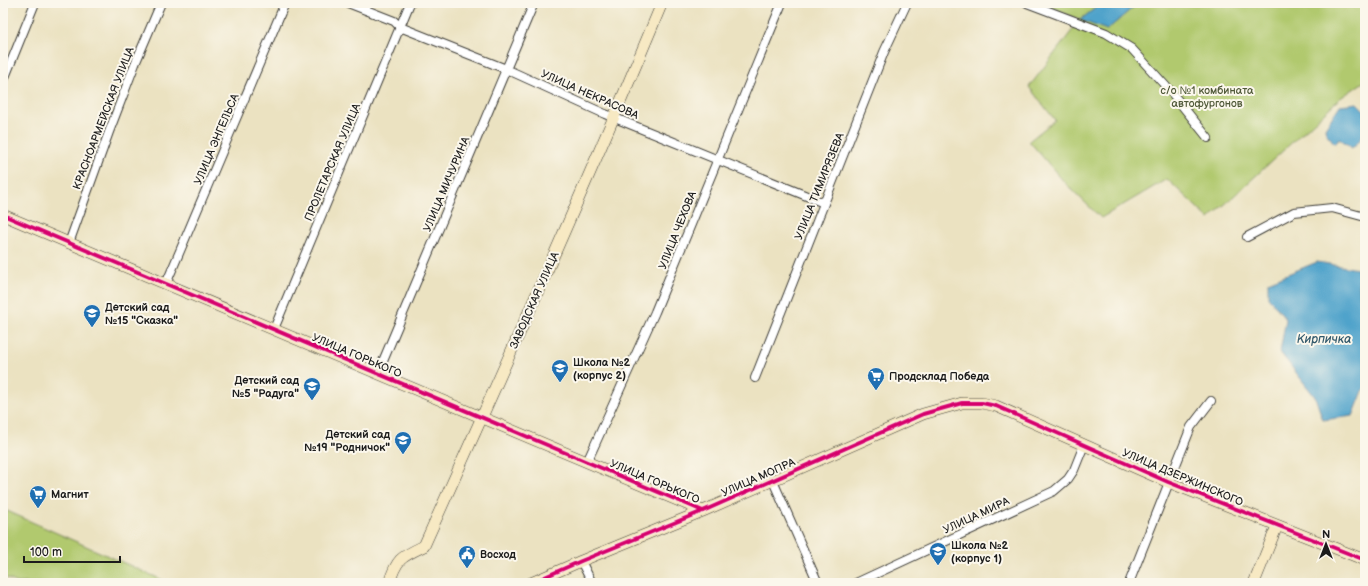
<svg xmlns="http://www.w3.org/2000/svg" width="1368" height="586" font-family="'Balsamiq Sans',sans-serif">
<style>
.green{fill:#b1c96e;stroke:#667245}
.water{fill:#50a3cb;stroke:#366074}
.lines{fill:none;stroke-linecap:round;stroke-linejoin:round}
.street-casing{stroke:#3b3a35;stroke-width:10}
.secondary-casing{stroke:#3b3a35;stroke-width:12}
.street{stroke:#fff;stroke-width:8}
.secondary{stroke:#f7e9c3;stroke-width:11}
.cycleway-casing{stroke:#fbf7ec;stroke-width:6}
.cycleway{stroke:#d6006c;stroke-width:4}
.labels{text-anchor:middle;stroke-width:4;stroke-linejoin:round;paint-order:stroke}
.park-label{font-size:11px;fill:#505939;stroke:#fbf7ec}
.street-label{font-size:11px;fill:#1c1c1c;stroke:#fbf7ec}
.poi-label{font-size:11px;font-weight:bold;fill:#1c1c1c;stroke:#fbf7ec;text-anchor:start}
.water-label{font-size:12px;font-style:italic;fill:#33596b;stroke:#fbf7ec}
</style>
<rect width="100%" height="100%" fill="#fbf7ec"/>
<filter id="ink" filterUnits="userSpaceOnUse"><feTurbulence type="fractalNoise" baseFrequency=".025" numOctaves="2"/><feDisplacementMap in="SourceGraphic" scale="8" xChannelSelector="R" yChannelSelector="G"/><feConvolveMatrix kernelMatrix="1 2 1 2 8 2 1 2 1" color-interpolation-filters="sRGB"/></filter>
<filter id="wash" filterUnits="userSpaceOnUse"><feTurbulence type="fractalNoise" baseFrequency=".012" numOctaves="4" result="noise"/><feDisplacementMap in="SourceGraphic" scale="16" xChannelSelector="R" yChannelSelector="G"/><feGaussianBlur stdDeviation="0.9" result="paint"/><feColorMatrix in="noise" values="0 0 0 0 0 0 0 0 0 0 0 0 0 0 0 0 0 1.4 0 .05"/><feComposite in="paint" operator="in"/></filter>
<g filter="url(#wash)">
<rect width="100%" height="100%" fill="#ebe2c1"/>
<path class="green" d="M1042,3H1098L1093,10L1081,19L1107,30L1138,3H1365V81L1339,99L1209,219L1167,179L1101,218L1065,183L1029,141L1055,120L1029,87L1080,20Z
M5,510L167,582L166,583H18L3,577V511Z"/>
<path class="water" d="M1098,3H1138L1107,30L1080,20L1093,10Z
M1357,103L1365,111C1365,129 1366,136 1352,148L1339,138L1335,144L1326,133L1325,128L1340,105Z
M1317,262L1358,269L1360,299L1365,303V389L1363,391L1353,416L1323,420L1315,397L1280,352L1286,319L1268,297V282Z"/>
</g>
<g filter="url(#ink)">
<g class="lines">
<defs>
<path id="street" d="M348,3L394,21L400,27L506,69L605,114L824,203
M1027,3L1106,33L1132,49L1172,93L1208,138
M3,82L35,3
M1247,237L1294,212L1332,208L1365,217
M69,243L109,132L135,64L161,3
M166,284L285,3
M274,329L410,3
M378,373L534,3
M755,378L884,52L907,3
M587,462L655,312L782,3
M773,481L818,583
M581,561L592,583
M856,583L1054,491L1068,479L1074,470L1084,445
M1129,583L1191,427L1211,401"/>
<path id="secondary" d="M3,215L703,511
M389,583C397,558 401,557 424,546C505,366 586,186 662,3
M531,583L581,561L703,511L923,414L962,403H982L996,406L1168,482L1365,560
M1254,583L1277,526"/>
</defs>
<use href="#street" class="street-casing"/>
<use href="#secondary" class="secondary-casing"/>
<use href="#street" class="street"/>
<use href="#secondary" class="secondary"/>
<defs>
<path id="cycleway" d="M3,215L703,511
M531,583L581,561L703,511L923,414L962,403H982L996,406L1168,482L1365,560"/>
</defs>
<use href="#cycleway" class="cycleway-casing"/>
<use href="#cycleway" class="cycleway"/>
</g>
</g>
<defs>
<symbol id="school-pin" viewBox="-11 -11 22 30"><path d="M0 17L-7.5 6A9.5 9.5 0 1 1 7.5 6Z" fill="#1f6fb2" stroke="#fbf7ec"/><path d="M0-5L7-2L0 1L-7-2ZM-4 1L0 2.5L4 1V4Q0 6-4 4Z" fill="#fff"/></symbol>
<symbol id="supermarket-pin" viewBox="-11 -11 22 30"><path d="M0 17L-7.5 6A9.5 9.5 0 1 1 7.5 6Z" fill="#1f6fb2" stroke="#fbf7ec"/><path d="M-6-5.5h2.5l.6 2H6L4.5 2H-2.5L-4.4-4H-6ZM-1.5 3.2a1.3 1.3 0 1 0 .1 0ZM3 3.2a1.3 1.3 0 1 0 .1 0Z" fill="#fff"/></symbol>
<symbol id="civic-pin" viewBox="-11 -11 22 30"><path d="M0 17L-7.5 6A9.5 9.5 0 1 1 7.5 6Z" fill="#1f6fb2" stroke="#fbf7ec"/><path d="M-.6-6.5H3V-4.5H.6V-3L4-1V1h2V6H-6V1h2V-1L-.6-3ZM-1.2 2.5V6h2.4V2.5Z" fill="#fff"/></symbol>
</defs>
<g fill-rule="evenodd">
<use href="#school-pin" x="82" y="303" width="20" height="27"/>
<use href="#school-pin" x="550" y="358" width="20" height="27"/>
<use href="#supermarket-pin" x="866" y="366" width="20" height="27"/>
<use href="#school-pin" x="302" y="376" width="20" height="27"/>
<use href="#school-pin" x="393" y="430" width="20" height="27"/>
<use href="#supermarket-pin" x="28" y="484" width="20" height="27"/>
<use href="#school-pin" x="928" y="541" width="20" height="27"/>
<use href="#civic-pin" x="457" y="544" width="20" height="27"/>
</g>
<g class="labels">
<g class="park-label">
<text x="1207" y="94">с/о №1 комбината<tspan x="1207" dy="13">автофургонов</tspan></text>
</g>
<g class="street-label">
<text transform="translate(590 94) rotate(24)" y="4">УЛИЦА НЕКРАСОВА</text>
<text transform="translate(103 118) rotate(-69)" y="4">КРАСНОАРМЕЙСКАЯ УЛИЦА</text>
<text transform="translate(216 139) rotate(-67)" y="4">УЛИЦА ЭНГЕЛЬСА</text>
<text transform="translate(332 162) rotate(-67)" y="4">ПРОЛЕТАРСКАЯ УЛИЦА</text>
<text transform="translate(446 184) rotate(-67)" y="4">УЛИЦА МИЧУРИНА</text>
<text transform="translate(819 186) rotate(-68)" y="4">УЛИЦА ТИМИРЯЗЕВА</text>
<text transform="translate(677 230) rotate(-68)" y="4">УЛИЦА ЧЕХОВА</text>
<text transform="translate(534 300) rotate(-66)" y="4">ЗАВОДСКАЯ УЛИЦА</text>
<text transform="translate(357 355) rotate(23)" y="4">УЛИЦА ГОРЬКОГО</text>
<text transform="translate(758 477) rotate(-24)" y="4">УЛИЦА МОПРА</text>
<text transform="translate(1183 477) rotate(23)" y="4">УЛИЦА ДЗЕРЖИНСКОГО</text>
<text transform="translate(655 481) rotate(23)" y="4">УЛИЦА ГОРЬКОГО</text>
<text transform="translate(976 515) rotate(-25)" y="4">УЛИЦА МИРА</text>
</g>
<g class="poi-label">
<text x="105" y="311">Детский сад<tspan x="105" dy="13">№15 "Сказка"</tspan></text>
<text x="573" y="366">Школа №2<tspan x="573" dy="13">(корпус 2)</tspan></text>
<text x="889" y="380">Продсклад Победа</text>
<text x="299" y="384" text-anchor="end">Детский сад<tspan x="299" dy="13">№5 "Радуга"</tspan></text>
<text x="390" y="438" text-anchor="end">Детский сад<tspan x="390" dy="13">№19 "Родничок"</tspan></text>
<text x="51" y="498">Магнит</text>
<text x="951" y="549">Школа №2<tspan x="951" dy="13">(корпус 1)</tspan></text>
<text x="480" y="558">Восход</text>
</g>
<g class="water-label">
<text x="1324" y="343">Кирпичка</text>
</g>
</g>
<rect width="1368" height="586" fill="none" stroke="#fbf7ec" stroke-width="16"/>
<g transform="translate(1326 544)" stroke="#fbf7ec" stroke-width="3" paint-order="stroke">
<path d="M0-3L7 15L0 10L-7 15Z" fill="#1c1c1c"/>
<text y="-6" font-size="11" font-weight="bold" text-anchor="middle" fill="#1c1c1c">N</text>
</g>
<path d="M24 556v6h96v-6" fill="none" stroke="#1c1c1c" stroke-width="2"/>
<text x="30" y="556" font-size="12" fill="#1c1c1c" stroke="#fbf7ec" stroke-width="3" paint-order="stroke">100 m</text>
</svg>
